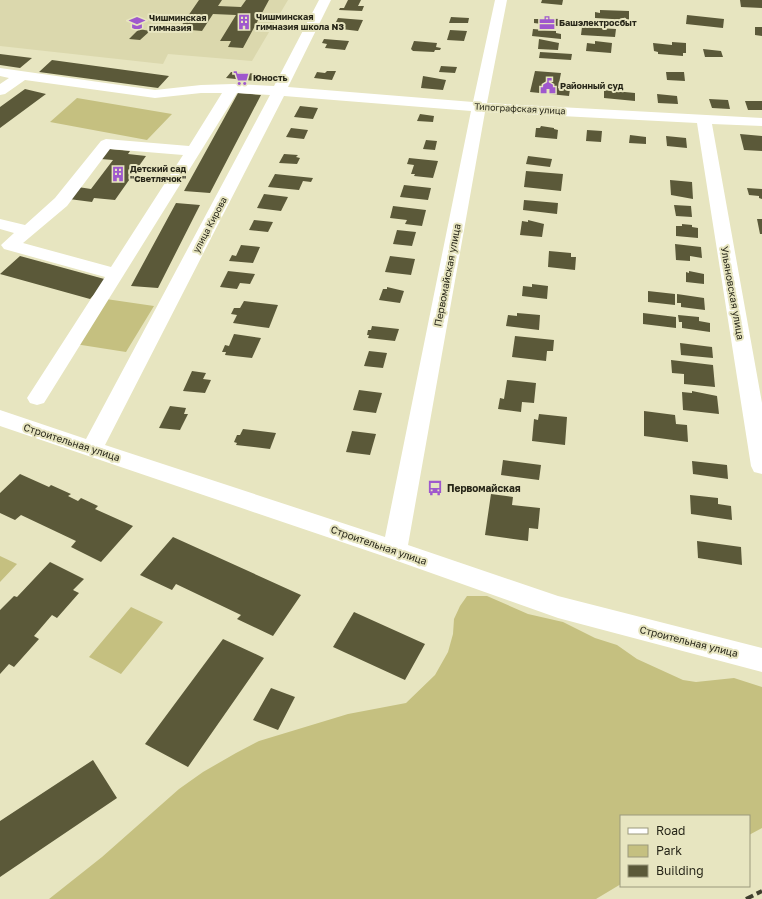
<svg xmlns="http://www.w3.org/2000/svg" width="762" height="899" font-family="'Golos Text',sans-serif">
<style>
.built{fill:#dbd8ad}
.green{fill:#c5c080}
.building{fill:#5b5939}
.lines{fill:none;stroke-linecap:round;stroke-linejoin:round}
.minor{fill:#fff;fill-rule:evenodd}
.rail{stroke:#3f3e2d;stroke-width:4;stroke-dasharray:8 4;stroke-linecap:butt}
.labels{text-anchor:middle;stroke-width:4;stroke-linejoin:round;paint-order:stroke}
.far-poi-label{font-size:9px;font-weight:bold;fill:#282719;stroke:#e7e5c0;text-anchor:start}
.far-street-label{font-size:9px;fill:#282719;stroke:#e7e5c0}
.street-label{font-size:10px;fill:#282719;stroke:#e7e5c0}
.poi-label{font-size:10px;font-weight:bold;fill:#282719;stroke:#e7e5c0;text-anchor:start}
</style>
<rect width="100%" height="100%" fill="#e7e5c0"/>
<path class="built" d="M0,0H288L252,61L168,54L163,64L0,46Z"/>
<path class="green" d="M77,98L172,114L147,140L50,122Z
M106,299L154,306L126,352L75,344Z
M0,556L17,564L0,582Z
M467,596H487L528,614L563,622L595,638L617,645L637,659L683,680L696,682L734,678L762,687V828L749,835V816H621V884L596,899H49L102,857L179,789L203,772L236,753L259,741L348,714L406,703L435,675L448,652L453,634L454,619L460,606Z
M131,607L163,622L121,674L89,657Z"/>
<path class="building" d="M199,0H222L218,6L241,7L246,0H269L243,48L228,47L231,41H220L236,15L213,14L202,31L179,29Z
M348,0H361L358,6H364L362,11L339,10L340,8H344Z
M542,0H563L562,5L541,3Z
M740,0H762V8L741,7Z
M600,10L629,11V20L595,18V12L600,13Z
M687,15L724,19L723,28L686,24Z
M451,17L469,18L468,23H449Z
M338,18L363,20L358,31L333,28Z
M541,18L559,19L558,26L534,23V19H541Z
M582,27L616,29L615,37L581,35Z
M755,27H762V36L755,35Z
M139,29L150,31L140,40L129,39Z
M533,29L556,31V33L561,34V39L532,36Z
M450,30L467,31L464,41L447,40Z
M324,39L349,41L345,50L325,48L327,44L322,43Z
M539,39L559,43L558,50L538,49Z
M414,41L437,43L436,47L441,48L440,50H435L434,52L413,51L411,49Z
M595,41L612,43L611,53L586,51L587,43L595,44Z
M672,42L686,43V53H683V56L658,54V52L654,51L653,43L672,45Z
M703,49L721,51L723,57H705Z
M540,52L572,54L571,60L539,58Z
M0,54L32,58L20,68L0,65Z
M52,60L169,76L158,88L39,72Z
M441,66L457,67L455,73L439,72Z
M327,71H336L332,80L314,78L317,72L325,73Z
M535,71L561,73L558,88L570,89L569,96L530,92Z
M231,72L258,74L255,81L226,78Z
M666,72H684L685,81L667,80Z
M423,76L446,80L443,90L421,88Z
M25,89L46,94L0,128V107Z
M604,90L635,93V101L604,98Z
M238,93L261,95L210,193L184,191Z
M657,94L677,96L678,104L658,103Z
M709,99L728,100L730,109L712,108Z
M745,101H762V110H748Z
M300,106L318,108L313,119L294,117Z
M420,114L434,116L433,122L417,121Z
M541,126L554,128V129L558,130L557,139L535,137L536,128H540Z
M291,128L308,130L304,139L286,137Z
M587,130L602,131L601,142L586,141Z
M740,134L762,136V151L744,150Z
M630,135L646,137V144L629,143Z
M666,136L686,138L687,148L667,146Z
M426,140L437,141L435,150L423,149Z
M109,149L130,151L128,154L146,156L115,200L94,198L92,202L69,199L78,187L91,189L113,160L101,159Z
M284,154L298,155L296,157L300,158L297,164L279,163Z
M528,156L552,159L550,167L526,164Z
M409,158L438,161L433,178L414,176L415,174H411L414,165L407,164Z
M526,171L563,174L561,191L524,187Z
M275,174L313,178L311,182L303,181L299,190L268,187Z
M670,180L692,182L693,199L671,195Z
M404,185L431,188L428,200L400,197Z
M747,188L762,189V199L759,198V196L749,195Z
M264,194L288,197L281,211L257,208Z
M524,200L558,203L557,214L523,210Z
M176,203L200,205L158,288L131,286Z
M674,205L691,206L692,217L676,216Z
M393,206L426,210L422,226L405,224L407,220L390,218Z
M757,219H762V234H760Z
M254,220L273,222L268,232L249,230Z
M528,220L544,224L542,237L520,235L522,221L528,222Z
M682,224L692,225V227L698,228V238L676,236V226H682Z
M397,230L416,232L412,246L393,244Z
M675,244L701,247L702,258L690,256V261L676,260Z
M241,245L260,247L253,263L229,261L232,255L236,256Z
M549,251L571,253V257H576L575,270L548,267Z
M20,256L108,280L90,299L0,274Z
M390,256L415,259L411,275L385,272Z
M228,271L255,274L250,284L240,283L237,289L220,287Z
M689,271L704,274V284L686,282V272L689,273Z
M532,284L548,286L547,299L522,296L523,286L532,287Z
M387,287L404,291L400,303L379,300L383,289H387Z
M648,291L675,294V305L648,302Z
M677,294L704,298L705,310L681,307V303H677Z
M244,301L278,305L269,328L233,323L237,315L231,314L234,308H240Z
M517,313L540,315L539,330L506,326L508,315L517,316Z
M643,313L676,317V328L643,324Z
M678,315L699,317V321L710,323V332L682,328V322H679Z
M372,326L399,329L395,341L368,338L369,335H367L368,330H371Z
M234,334L261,338L252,358L225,355L226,352H222L225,345L229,346Z
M515,336L554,340L553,351H547L546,361L512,357Z
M680,343L712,347L713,358L681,355Z
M369,351L387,353L383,368L364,366Z
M671,360L713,365L715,387L684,384V374L672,373Z
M192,371L206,373L203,379L211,380L205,393L183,391Z
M507,380L536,383L534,403L522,402L521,412L498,409L500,398L504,399Z
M359,390L382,393L376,413L353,410Z
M692,391L717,396L719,414L683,410L682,392L692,393Z
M170,406L186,408L184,414H188L180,430L159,428Z
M644,411L675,415L676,424L687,425L688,442L644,436Z
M539,414L567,417L565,445L532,441L534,419L538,420Z
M243,429L276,433L270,449L236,445L237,443L234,442L237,435H240Z
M352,431L376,434L370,455L346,452Z
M503,460L541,465L539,480L501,475Z
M692,461L727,465L728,479L693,474Z
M20,474L49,487L51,485L71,494L68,496L78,501L81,498L98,506L95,509L133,526L101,562L71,547L76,541L21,515L15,520L0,513V493Z
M491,494L513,497L512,505L540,508L538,529L529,528L528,541L485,535Z
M690,495L718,498V504L731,506L732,520L691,514Z
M173,537L301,595L273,636L237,619L241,615L176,584L172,590L140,575Z
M697,541L741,547L742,565L698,558Z
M50,562L84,579L73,590L79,593L57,618L52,615L34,636L39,639L14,667L9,664L0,674V610L14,596L17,597Z
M354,612L425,644L405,680L333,647Z
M223,639L264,658L188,767L145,744Z
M271,688L295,697L278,730L253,720Z
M93,760L117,798L0,877V821Z"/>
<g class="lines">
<path class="minor" d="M319,0H331L288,87L473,102L495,0H507L487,103L762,118V126L712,124L762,403V474L754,472L751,466L697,123L485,112L408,545L558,596L762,648V672L558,618L386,557L0,426V410L86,439L270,95L237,93L44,403L37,405L30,403L27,398L105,277L4,249L1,245L14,233L0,229V219L25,225L55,198L101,141L106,139L189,146L222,93H201L155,98L25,80L5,94L0,95V84L9,78L0,76V68L155,90L201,85L233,84L274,86ZM284,96L471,111L385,537L105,445ZM110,149L183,155L111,267L23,243L67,206Z"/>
<path class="rail" d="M746,899L762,891"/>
</g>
<defs>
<symbol id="building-bare" viewBox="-9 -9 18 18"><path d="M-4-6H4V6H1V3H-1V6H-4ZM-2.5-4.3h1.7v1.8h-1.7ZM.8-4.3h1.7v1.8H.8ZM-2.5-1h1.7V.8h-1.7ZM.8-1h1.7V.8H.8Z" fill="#9f58cd" stroke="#e7e5c0" stroke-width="2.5" paint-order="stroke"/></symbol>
<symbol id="school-bare" viewBox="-9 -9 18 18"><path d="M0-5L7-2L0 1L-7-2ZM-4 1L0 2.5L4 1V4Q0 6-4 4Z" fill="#9f58cd" stroke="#e7e5c0" stroke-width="2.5" paint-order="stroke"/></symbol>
<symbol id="office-bare" viewBox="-9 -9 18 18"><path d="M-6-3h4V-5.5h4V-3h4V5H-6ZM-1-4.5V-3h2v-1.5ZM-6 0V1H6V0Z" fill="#9f58cd" stroke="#e7e5c0" stroke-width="2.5" paint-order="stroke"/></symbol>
<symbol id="supermarket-bare" viewBox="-9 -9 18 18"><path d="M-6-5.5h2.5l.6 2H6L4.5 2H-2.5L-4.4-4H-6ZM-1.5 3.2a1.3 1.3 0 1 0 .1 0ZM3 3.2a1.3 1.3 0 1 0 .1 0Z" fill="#9f58cd" stroke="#e7e5c0" stroke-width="2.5" paint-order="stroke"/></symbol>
<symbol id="civic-bare" viewBox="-9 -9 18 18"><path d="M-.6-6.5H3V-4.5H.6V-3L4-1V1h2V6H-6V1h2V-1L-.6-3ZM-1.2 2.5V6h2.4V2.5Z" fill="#9f58cd" stroke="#e7e5c0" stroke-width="2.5" paint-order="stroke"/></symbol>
<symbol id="bus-bare" viewBox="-9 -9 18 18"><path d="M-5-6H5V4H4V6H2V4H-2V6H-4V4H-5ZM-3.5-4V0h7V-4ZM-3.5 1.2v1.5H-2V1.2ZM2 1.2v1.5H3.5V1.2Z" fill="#9f58cd" stroke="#e7e5c0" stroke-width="2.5" paint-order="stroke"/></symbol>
</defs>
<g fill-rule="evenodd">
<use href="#building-bare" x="233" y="11" width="22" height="22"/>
<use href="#school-bare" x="126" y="12" width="22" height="22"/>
<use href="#office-bare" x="536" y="12" width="22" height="22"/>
<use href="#supermarket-bare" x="230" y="67" width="22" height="22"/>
<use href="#civic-bare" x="537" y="75" width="22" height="22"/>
<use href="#building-bare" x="107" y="163" width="22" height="22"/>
<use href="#bus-bare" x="424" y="477" width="22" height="22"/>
</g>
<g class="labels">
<g class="far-poi-label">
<text x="256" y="20">Чишминская<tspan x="256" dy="10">гимназия школа N3</tspan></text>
<text x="149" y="21">Чишминская<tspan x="149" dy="10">гимназия</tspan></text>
<text x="559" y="26">Башэлектросбыт</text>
<text x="253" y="81">Юность</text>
<text x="560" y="89">Районный суд</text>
<text x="130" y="172">Детский сад<tspan x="130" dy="10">"Светлячок"</tspan></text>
</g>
<g class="far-street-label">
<text transform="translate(520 109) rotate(3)" y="3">Типографская улица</text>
<text transform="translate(210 225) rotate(-62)" y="3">улица Кирова</text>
</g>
<g class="street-label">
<text transform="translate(447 275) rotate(-79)" y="4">Первомайская улица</text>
<text transform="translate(733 293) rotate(80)" y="4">Ульяновская улица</text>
<text transform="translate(72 442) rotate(18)" y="4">Строительная улица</text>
<text transform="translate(379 545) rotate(19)" y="4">Строительная улица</text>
<text transform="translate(689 641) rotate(14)" y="4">Строительная улица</text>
</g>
<g class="poi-label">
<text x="447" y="492">Первомайская</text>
</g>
</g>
<rect x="620" y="815" width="130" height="72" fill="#e7e5c0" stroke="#9b997d"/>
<rect x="628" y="828" width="20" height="6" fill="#ffffff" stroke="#9b997d"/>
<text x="656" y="835" font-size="12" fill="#282719">Road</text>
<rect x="628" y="845" width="20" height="12" fill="#c5c080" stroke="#9b997d"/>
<text x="656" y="855" font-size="12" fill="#282719">Park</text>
<rect x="628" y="865" width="20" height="12" fill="#5b5939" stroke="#9b997d"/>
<text x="656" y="875" font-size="12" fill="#282719">Building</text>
</svg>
